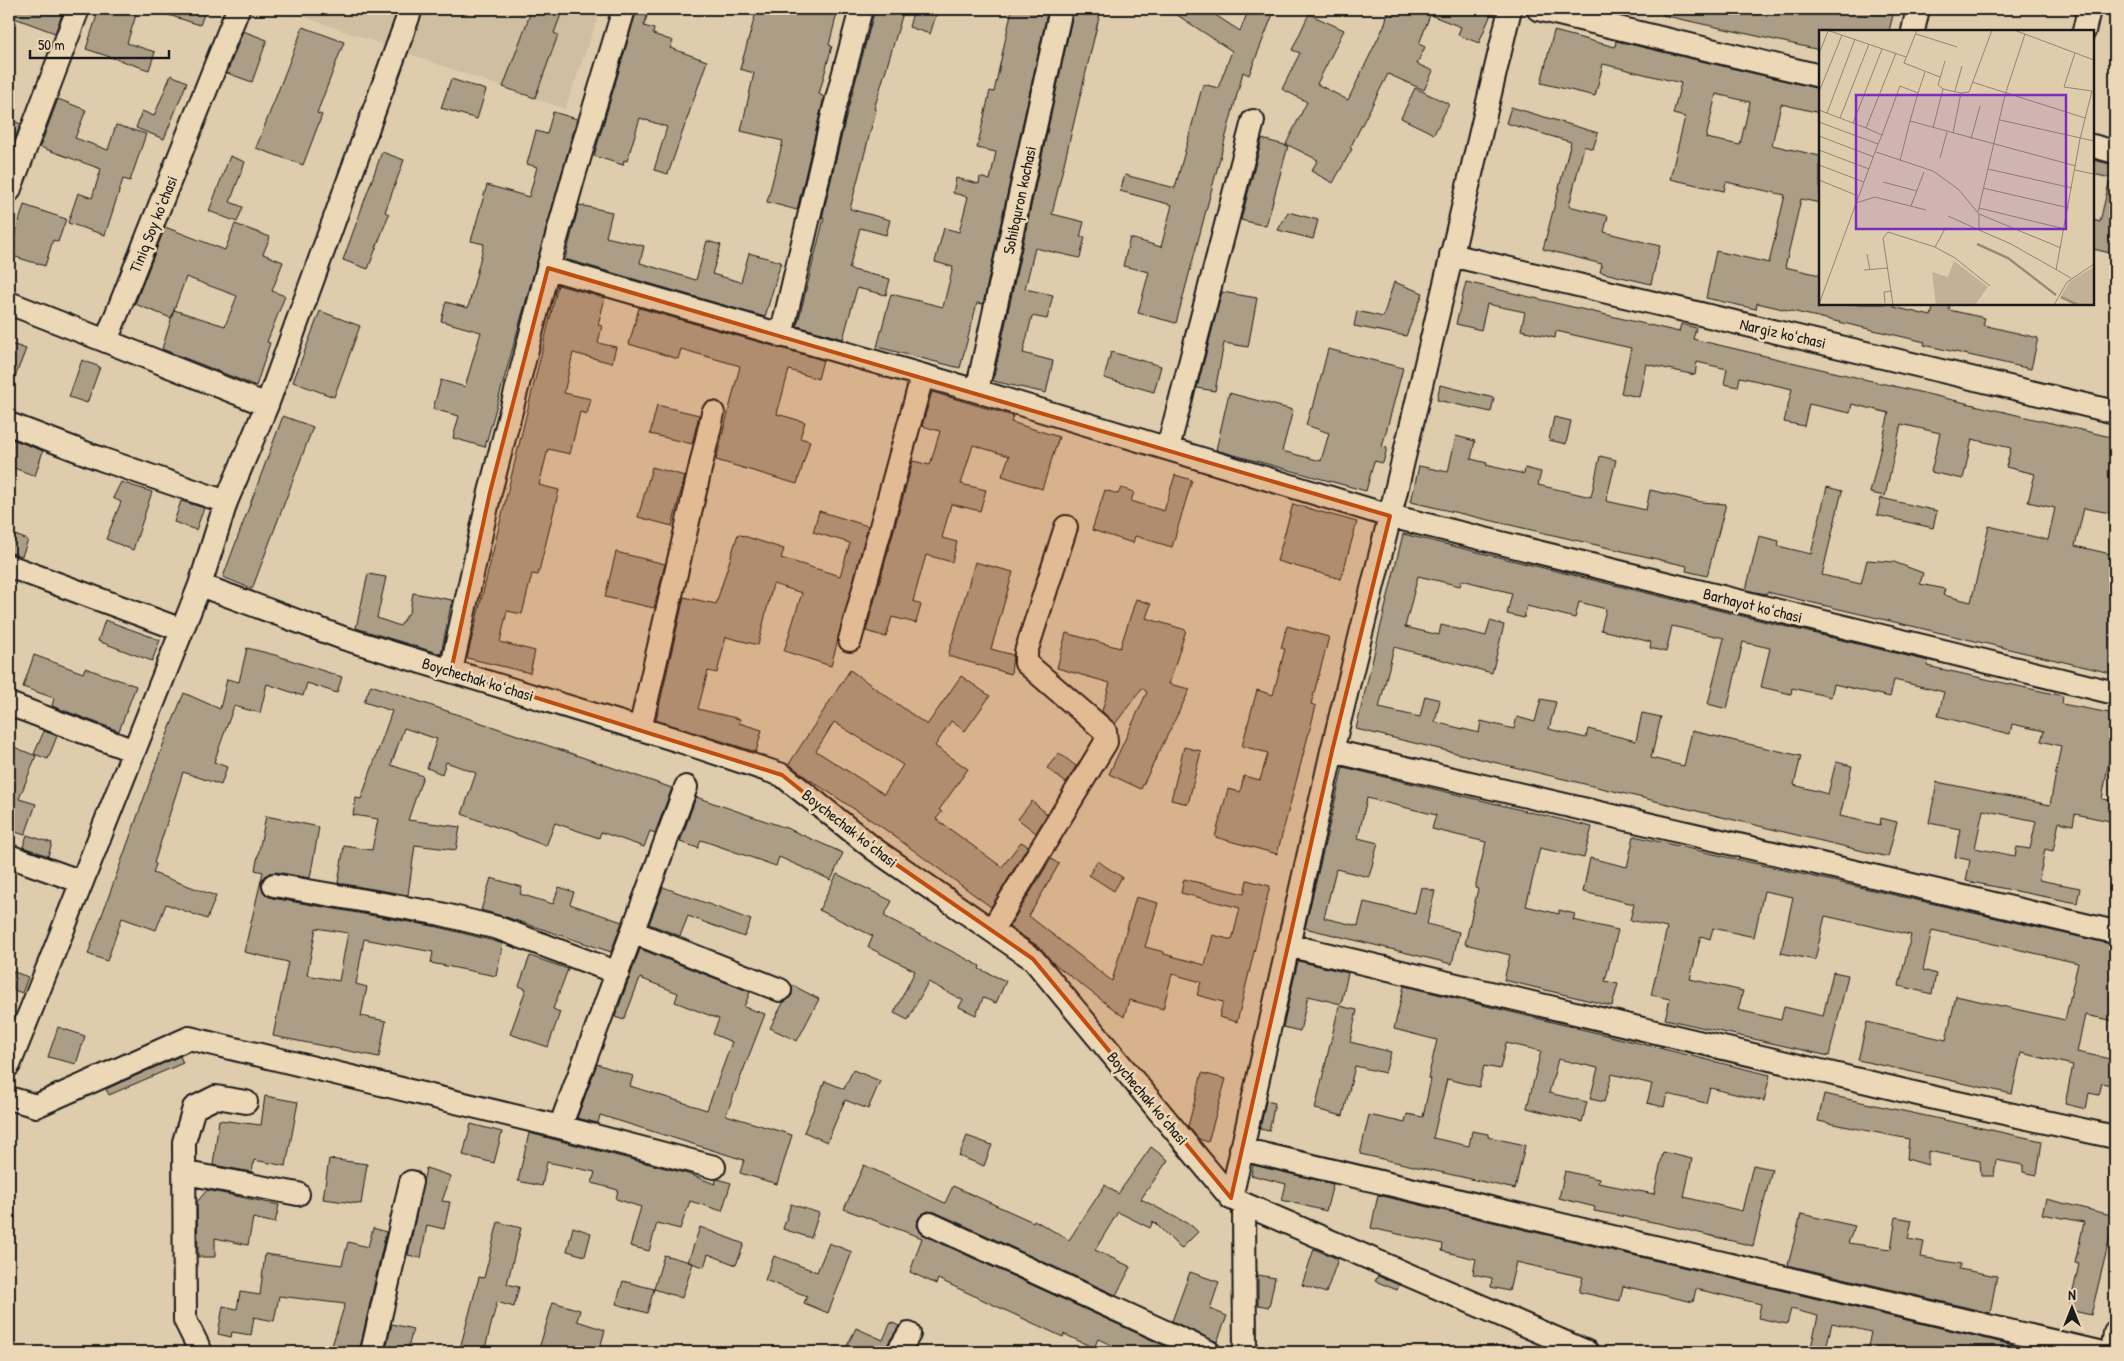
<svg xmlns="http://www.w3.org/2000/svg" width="2124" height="1361" font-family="'Patrick Hand',sans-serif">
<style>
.built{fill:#d0bea1}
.building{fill:#ac9e86;stroke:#1c1c1c;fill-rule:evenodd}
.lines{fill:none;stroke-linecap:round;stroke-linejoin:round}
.minor-casing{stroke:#1c1c1c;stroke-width:26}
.minor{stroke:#ecd7b6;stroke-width:22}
.marked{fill:#bf4d0f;fill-opacity:0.2;stroke:#bf4d0f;stroke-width:4;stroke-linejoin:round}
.labels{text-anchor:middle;stroke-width:5;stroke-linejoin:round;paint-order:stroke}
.street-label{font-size:16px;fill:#1c1c1c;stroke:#ecd7b6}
.inset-river{fill:none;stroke:#978b77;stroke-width:2.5}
.inset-road{fill:none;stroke:#918673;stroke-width:1}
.view{fill:#7b2cbf;fill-opacity:0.15;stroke:#7b2cbf;stroke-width:2.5}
.inset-edge{fill:none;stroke:#1c1c1c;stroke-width:2.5}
</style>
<rect width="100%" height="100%" fill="#dfccad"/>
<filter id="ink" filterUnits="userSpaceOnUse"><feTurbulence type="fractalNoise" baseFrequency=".02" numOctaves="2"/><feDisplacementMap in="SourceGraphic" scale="10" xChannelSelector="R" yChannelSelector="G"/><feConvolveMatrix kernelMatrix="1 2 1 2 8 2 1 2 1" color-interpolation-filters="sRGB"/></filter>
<g filter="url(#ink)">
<path class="built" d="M282,9H601L565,109Z"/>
<path class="building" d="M9,9H64L55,33L9,16Z
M99,9H138L127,43L155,52L149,70L86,49Z
M159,9H206L200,25L159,12Z
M532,9H563L554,33L558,35L535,98L503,87Z
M637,9H649L644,26L654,29L653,34L673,41L670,48L707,61L668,174L654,170L667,127L640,118L627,161L624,160L623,165L594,156Z
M757,9H838L829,45L832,46L819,94L824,97L797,210L767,202L783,141L741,131L754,73L740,69Z
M875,9H889L903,13L874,109L876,110L850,209L890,220L886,235L860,228L849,269L890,279L886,295L857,288L843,339L797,326L824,218H822L847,113Z
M914,9H938L930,34L909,27Z
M1012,9H1048L983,304L977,303L960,368L877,347L891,294L943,307L953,267L935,262L944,228L959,232L968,197L953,193L956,178L979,184L980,177L990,180L996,152L977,148L990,91L994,92Z
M1074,9H1101L1052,214L1084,222L1080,237H1085L1080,258L1035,248L1025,289L1053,295L1047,319L1032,316L1023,353L1053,361L1046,393L993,381Z
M1168,9H1206L1240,31L1249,9H1275L1249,75L1243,72L1176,323L1138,313L1149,272L1123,266L1130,238L1161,247L1172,205L1120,191L1125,175L1175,188L1203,84L1218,88L1232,51Z
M1389,9H1493L1479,43L1458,35L1461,27L1430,15L1419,44L1425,47L1417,64L1433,71L1424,90L1388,74L1350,148L1352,149L1333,183L1311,171L1318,160L1286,144L1307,102L1282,89L1300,53L1292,50L1309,14L1344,30L1317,84L1348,100L1385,24Z
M1662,9H1868L1893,15L1889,31H1820V50L1662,15Z
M303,27L344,42L317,113L322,115L303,165L256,148Z
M243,31L267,40L252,82L227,73Z
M1554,31L1615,47L1616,41L1820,89V113L1781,104L1772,145L1820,156V203L1801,199L1785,267L1820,275V304H1895L1894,307L1931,316L1934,304H1950L1949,310L1985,318L1983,325L2038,338L2031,369L1924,345L1925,342L1757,303L1756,309L1706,298L1716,251L1769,263L1785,195L1726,182L1724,191L1670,179L1685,117L1673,114L1681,83L1603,64L1595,96L1541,83ZM1716,94L1750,102L1740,145L1706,138Z
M171,75L187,82L164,139L136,128L142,111L154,116Z
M451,79L486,90L477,119L441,108Z
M1415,88L1449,104L1434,134L1401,118Z
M58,99L86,110L75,138L108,150L116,125L146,134L130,181L123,179L105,235L68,223L78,193L92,198L101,169L40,147Z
M1511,107L1598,133L1593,149L1584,146L1569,206L1608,216L1604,232L1660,246L1651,284L1600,272L1602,264L1543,249L1571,142L1506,123Z
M553,112L577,119L485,447L453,438L459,416L433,409L441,380L465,387L481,332L441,321L446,302L468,308L484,244L471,241L487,185L529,197L537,167L527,164L536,131L547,134Z
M9,119L21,124L15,138L9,135Z
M1262,139L1288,146L1266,226L1241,220Z
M382,152L404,160L385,212L389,214L368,269L343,260Z
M230,156L245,162L230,202L243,207L237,222L209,211Z
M2093,160L2115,165V179L2093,174Z
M2109,183H2115V254L2093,249V220L2100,222Z
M24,205L66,219L58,242L53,240L45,266L9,255Z
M579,205L612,212L606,237L644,246L640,263L696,280L707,241L721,245L712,274L741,282L749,253L781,262L765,317L565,259Z
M1288,212L1318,220L1313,239L1278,230Z
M235,224L270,237L263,254L283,262L272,291L285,296L267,342L270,343L256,386L162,349L174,310L225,326L237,296L186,277L171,318L135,304L165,227L225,250Z
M1394,282L1423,293L1406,336L1354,326L1357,311L1383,317Z
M1466,282L1679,332L1681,324L1696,328L1693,339L2115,438V514L2084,508L2075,546L2115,555V674L1767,592L1766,594L1746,590L1759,536L1779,541L1778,546L1811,554L1827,487L1842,491L1822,575L1861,584L1867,560L1894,562L1923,573L1920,584L1945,589L1943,595L1971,602L1989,526L2048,540L2055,508L2028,502L2035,474L2006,467L2011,448L1972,439L1963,479L1931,472L1940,433L1901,424L1885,496L1870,493L1889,413L1852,404L1850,413L1809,404L1804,426L1784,422L1792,389L1740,377L1738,387L1724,384L1727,369L1697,362L1695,375L1646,364L1639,397L1621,393L1631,348L1556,331L1555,338L1521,330L1525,312L1487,304L1481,330L1456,324Z
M558,285L605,298L598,325L602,326L598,343L616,347L612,363L573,353L564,393L591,399L587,414L580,412L570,454L548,449L539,485L559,490L538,575L532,574L522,614L507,611L500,642L535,651L530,673L467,658Z
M1222,292L1257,298L1248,347L1224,343L1215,391L1197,388Z
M639,308L823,360L818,379L789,370L777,414L805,422L800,438L810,441L797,484L716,460L740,366L681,349L678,359L629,344Z
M320,311L360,326L334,397L293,382Z
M9,343L26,349L10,390H9Z
M1328,349L1403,368L1382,447L1387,448L1383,463L1374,461L1366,491L1216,450L1229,393L1293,410L1282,451L1321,461L1329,433L1306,425L1311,408H1313Z
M1111,352L1161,366L1154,392L1104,378Z
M82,360L100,367L87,403L69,397Z
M1440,385L1494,398L1491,412L1437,400Z
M932,392L1013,416L1011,422L1059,437L1042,489L1002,476L1009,456L973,445L961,484L986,490L980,511L951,504L942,538L957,542L952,562L926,555L913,601L921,605L916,623L892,617L886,637L866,631L913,461L930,465L940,431L922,426Z
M657,405L699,415L692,444L650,434Z
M283,416L313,427L252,589L223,577Z
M1554,417L1571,421L1566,444L1549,440Z
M1456,436L1475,441L1471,459L1487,463L1486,465L1524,474L1525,468L1541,472L1538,485L1591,497L1600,456L1616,460L1606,501L1646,510L1650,490L1702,502L1726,504L1707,576L1686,571L1687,566L1411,502L1419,466L1448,472Z
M9,438L43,451L35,476L9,466Z
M652,467L685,476L672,526L638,517Z
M1175,475L1192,480L1172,547L1135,536L1133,543L1092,530L1105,490L1118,494L1121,488L1134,492L1131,501L1164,511Z
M121,482L152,492L133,550L106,539L121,502L113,498Z
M1881,498L1937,511L1933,528L1877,515Z
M181,501L204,508L196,530L174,522Z
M1293,504L1357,522L1341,579L1277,561Z
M819,511L868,526L831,666L784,651L802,593L773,584L758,645L726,637L717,673L708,671L698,709L740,719L739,723L762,730L756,752L656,720L684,597L716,604L738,534L784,549L781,558L840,576L850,543L813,532Z
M1403,534L1928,661L1927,666L2063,696L2062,704L2115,714V728L2102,799L2115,801V822L2075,814L2073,825L2059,822L2053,851L2045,849L2039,880L2080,888L2077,903L1966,881L1970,860L1955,857L1960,829L1929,823L1937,782L2050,805L2061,746L2041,741L2044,731L2012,724L2010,734L1938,716L1944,692L1894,680L1890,697L1834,684L1831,697L1792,688L1791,694L1761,687L1770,648L1743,642L1727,709L1708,704L1724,638L1672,626L1666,652L1650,648L1651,642L1601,630L1606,609L1579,602L1575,618L1527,606L1524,618L1507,614L1512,593L1462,580L1460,586L1418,576L1405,627L1439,635L1441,625L1486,636L1490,621L1504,625L1492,673L1394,647L1379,708L1420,717L1425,696L1440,700L1435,722L1479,733L1481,721L1514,729L1517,717L1535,722L1541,699L1556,702L1549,729L1586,738L1588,729L1636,741L1642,713L1661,717L1651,758L1684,766L1692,731L1801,756L1794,785L1828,794L1836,762L1852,766L1840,816L1880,825L1881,818L1897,822L1888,857L1356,729ZM1983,810L2036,821L2030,849L2017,847L2015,856L1975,848Z
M15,535L28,540L22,556L9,552Z
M616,552L665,564L654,608L605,597Z
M975,562L1013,572L991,649L1013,655L1011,674L948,656Z
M368,574L386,577L377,618L400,626L410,611L413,593L452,600L441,654L356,628Z
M1136,599L1151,604L1146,618L1186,630L1169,684L1190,689L1141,789L1109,774L1147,692L1142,688L1115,724L1102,711L1110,683L1057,668L1066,633L1120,648Z
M105,620L160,640L152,661L98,641Z
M1287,626L1329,637L1311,704L1316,706L1277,854L1215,837L1228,789L1240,792L1244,776L1260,780L1268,753L1242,746L1257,690L1273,695L1285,649L1281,648Z
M247,648L275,655L342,677L337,693L307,683L303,696L267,684L260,713L234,706L214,762L227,767L221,785L183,772L154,863L156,864L153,873L216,896L207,919L166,904L156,930L122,918L107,961L88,954L163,745L184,693L220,709L227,679L239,682Z
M34,655L83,673L85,668L136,686L119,731L52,706L54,698L23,687Z
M850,670L927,725L961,676L990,696L965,731L951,721L935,746L968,769L939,810L942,812L936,819L1002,867L1021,842L1028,846L991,907L883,828L807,778L789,764ZM834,722L903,765L884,794L816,751Z
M371,685L672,788L655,833L650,831L644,847L601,832L599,838L555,823L546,846L462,814L476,773L446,762L442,774L427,768L437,739L404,728L391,765L423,776L408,820L460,827L456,850L415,845L408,895L338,883L344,846L372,850L378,819L353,815L356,798L361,799L392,711L364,702Z
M44,731L57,736L48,759L34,754Z
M9,745L36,756L19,799L36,804L25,835L9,830Z
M1184,747L1201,751L1188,804L1171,800Z
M1059,753L1076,766L1066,783L1047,768Z
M1343,767L1592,827L1584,858L1540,848L1526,906L1559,914V910L1575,914L1573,920L1618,930L1605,981L1618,984L1612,1006L1504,980L1510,955L1465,944L1478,889L1475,888L1486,842L1432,829L1436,815L1367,798L1358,838L1378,843L1369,877L1336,869L1324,918L1358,926L1364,902L1415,914L1421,887L1435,891L1427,924L1459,932L1452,964L1305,928Z
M696,797L789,829L843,853L831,880L779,857L776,866L701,840L698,848L680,842Z
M1032,801L1047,814L1036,833L1018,819Z
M266,816L319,827L310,878L276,872L269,873L264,877L261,883L262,890L266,895L272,898L438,927L494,941L503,944L496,976L431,963L433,952L364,939L356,984L367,987L361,1016L386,1021L379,1057L273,1036L288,962L244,952L263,872L255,870ZM316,928L348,933L339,981L307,975Z
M27,835L52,843L48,856L23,847Z
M1634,836L2115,945V1021L2085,1015L2077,1052L2115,1060V1086L2102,1083L2099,1095L2089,1093L2086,1109L2065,1104L2073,1065L2021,1053L2012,1094L1858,1060L1867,1022L1946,1040L1956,996L2065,1020L2078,963L1932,930L1923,970L1936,974L1932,994L1899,986L1911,935L1825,916L1815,960L1781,953L1793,897L1764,891L1754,937L1713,928L1710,939L1701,936L1690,979L1743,991L1738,1010L1781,1020L1784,1007L1823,1016L1833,972L1848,975L1829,1056L1665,1019L1670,999L1651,995L1667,928L1630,920L1634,904L1583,892L1590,858L1627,867Z
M1051,859L1059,864L1029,916L1112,981L1136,897L1158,903L1145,947L1164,952V954L1205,965L1213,935L1232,940L1240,908L1181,893L1184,879L1244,894L1247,880L1270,886L1237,1022L1219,1017L1223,1002L1197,995L1201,982L1172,974L1163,1009L1129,1000L1124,1017L1053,963L1041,948L1009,927Z
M1097,861L1122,877L1114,891L1089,875Z
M837,874L892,901L884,916L980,966L979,969L1006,981L996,1003L983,998L976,1015L959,1007L963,1000L928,982L908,1020L894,1013L915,971L868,947L873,936L819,910Z
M491,878L522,887L520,894L553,904L559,887L574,892L570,904L622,922L611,952L509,918L481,910Z
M663,887L751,920L744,937L688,916L680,936L649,924Z
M640,949L750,992L744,1007L765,1014L726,1115L792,1135L777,1184L740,1173L744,1160L600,1115L598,1123L577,1118L597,1064L633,1076L630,1086L707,1110L732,1042L713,1034L719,1019L675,1002L678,993L640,978L624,1020L615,1017Z
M530,956L568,969L553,1009L560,1012L548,1047L510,1034L526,989L519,986Z
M1298,961L1348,973L1341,1004L1308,996L1300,1031L1283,1027Z
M9,970L28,977L22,993L9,988Z
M792,985L819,999L797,1041L770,1028L783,1003L792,995Z
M1404,986L1770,1075L1764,1101L1710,1088L1706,1103L1667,1094L1664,1107L1647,1103L1652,1084L1612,1074L1604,1102L1590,1099L1598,1068L1558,1059L1549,1093L1587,1102L1582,1122L1527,1108L1541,1051L1506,1043L1500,1069L1484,1066L1479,1087L1447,1079L1433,1138L1469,1146L1472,1131L1488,1134V1137L1525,1145L1515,1189L1360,1154L1369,1115L1405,1123L1407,1114L1423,1117L1431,1079L1428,1078L1437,1040L1394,1029Z
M1339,1006L1357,1010L1350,1042L1391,1052L1385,1073L1355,1066L1343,1116L1315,1109Z
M58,1027L85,1036L76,1064L48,1057Z
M180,1056L183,1063L109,1095L106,1089Z
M853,1070L880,1081L868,1109L845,1100L827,1142L804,1132L825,1081L844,1089Z
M1202,1073L1226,1079L1208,1142L1199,1139L1188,1126Z
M1824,1094L2042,1141L2037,1175L2023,1172V1165L1996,1160L1994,1176H1981L1980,1161L1928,1151V1165L1907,1159L1909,1139L1818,1121Z
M265,1096L298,1102L286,1166L254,1160L252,1172L213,1165L219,1120L261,1125Z
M1266,1101L1275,1103L1269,1131L1260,1129Z
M471,1124L502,1132L494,1163L463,1155Z
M529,1133L688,1174L715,1184L716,1180L718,1179L731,1183L722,1211L690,1201L680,1229L657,1223L649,1251L630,1246L641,1207L616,1199L618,1190L592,1183L595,1172L547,1162L542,1186L518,1181Z
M967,1136L992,1145L984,1166L959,1156Z
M1151,1147L1168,1160L1141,1199L1192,1226L1198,1232L1181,1249L1153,1221L1150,1228L1118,1212L1095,1250L1131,1267L1116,1295L935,1212L928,1211L922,1214L918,1219L917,1226L920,1232L925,1236L1178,1352H1127L1098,1339L1094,1348L1064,1334L1063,1337L938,1279L936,1284L910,1272L922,1238L844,1209L864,1165L945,1203L953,1186L1033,1222L1034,1220L1069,1240L1105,1185L1118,1194Z
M1663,1152L1692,1159L1684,1197L1742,1211L1753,1165L1772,1169L1753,1246L1658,1223L1594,1211L1595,1207L1559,1198L1565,1171L1599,1179L1598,1183L1654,1194Z
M329,1159L367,1164L361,1204L323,1199Z
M1253,1165L1333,1184L1326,1211L1282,1200L1286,1184L1251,1175Z
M426,1168L451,1176L442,1201L450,1202L444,1229L427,1225L421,1258L408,1255Z
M207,1190L279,1205L275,1223L253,1218L248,1245L215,1238V1257H198L197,1202Z
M1378,1195L2042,1352H1986L1957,1346L1956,1352H1924L1898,1346L1897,1352H1867L1871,1332L1832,1323L1825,1352H1810L1818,1316L1791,1309L1787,1324L1758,1318L1761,1304L1696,1289L1693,1302L1623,1286L1620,1301L1579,1292L1583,1277L1516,1262L1509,1291L1491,1287L1492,1278L1473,1274L1476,1259L1442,1251L1443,1244L1371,1228Z
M2046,1199L2115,1216L2091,1315L2069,1310L2079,1264L2075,1263L2084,1222L2042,1214Z
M791,1204L819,1213L811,1238L783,1229Z
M1801,1214L1855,1226L1848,1243L1891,1249L1896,1217L1912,1220L1908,1239L1924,1242L1921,1257L1961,1264L1959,1269L1997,1276L1990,1313L1788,1265Z
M498,1222L521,1228L507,1284L519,1287L514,1307L497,1302L484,1352H459L479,1277L484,1278Z
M573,1227L591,1233L585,1256L567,1251Z
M700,1227L744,1244L736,1265L708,1254L704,1267L688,1262Z
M373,1228L386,1232L359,1352H330L345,1304L279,1296L274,1321L254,1317L251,1335L232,1332L231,1337L218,1334L223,1306L237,1309L240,1292L260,1295L265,1254L342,1265L348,1242L368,1247Z
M829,1243L852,1252L828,1313L804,1303L807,1296L765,1280L774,1256L817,1272Z
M1314,1249L1338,1259L1326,1293L1302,1285Z
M664,1255L693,1263L682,1298L654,1289Z
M1190,1272L1219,1282L1210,1309L1227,1316L1217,1342L1172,1321Z
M1258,1275L1275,1278L1269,1307L1258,1305Z
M1378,1276L1399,1285L1397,1290L1375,1281Z
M623,1281L654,1289L647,1313L616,1304Z
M553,1302L580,1310L577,1321L605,1330L599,1352H538Z
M891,1322L899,1326L887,1345L885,1352H861L847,1346L856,1328L883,1340Z
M392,1324L413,1329L407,1352H385Z"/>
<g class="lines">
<defs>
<path id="minor" d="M1538,9L1820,76
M1913,31L1918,9
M2084,31L2089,9
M2093,146L2115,152
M9,191L78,9
M1451,255L2115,412
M548,268L575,172L624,9
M9,303L106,341L238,9
M781,336L834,110L861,9
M106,341L267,405L411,9
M977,391L1061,9
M9,424L101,459L226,502L267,405
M1168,448L1253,121
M9,566L182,630
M200,585L343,638L680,741L782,775L874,849L1033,959L1231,1198L1244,1204L1245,1352
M850,640L922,377
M451,671L490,492L548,268L977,391L1390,516L2115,693
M9,704L134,751
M640,729L713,413
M1332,751L2115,932
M9,856L82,882
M274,885L441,914L498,928L618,973
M992,930L1106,742L1105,731L1026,663V652L1066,527
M633,932L780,990
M1287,945L1935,1098L2115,1137
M9,1065L200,585L226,502
M9,1098L36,1106L189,1038L560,1127L714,1167
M560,1127L686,787
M1241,1149L2098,1352
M186,1173L298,1194
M1231,1198L1332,751L1390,516L1510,9
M1244,1204L1587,1352
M930,1224L1209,1352
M201,1352L185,1320L184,1142L194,1108L216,1097L246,1102
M372,1352L411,1182
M898,1352L909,1334
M2112,1352L2115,1333"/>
</defs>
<use href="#minor" class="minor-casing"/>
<use href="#minor" class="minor"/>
</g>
</g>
<path class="marked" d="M548,268L1390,516L1332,751L1231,1198L1033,959L874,849L782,775L451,671L490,492Z"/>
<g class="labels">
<g class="street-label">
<text transform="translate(1019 200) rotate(-78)" y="6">Sohibquron kochasi</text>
<text transform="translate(153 224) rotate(-68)" y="6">Tiniq Soy koʻchasi</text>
<text transform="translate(1783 333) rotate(13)" y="6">Nargiz koʻchasi</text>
<text transform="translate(1753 605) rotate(14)" y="6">Barhayot koʻchasi</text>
<text transform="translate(478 679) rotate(17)" y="6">Boychechak koʻchasi</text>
<text transform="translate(850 828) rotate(38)" y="6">Boychechak koʻchasi</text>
<text transform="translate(1148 1098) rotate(50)" y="6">Boychechak koʻchasi</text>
</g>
</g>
<g transform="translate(1819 30)">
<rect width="275" height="275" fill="#dfccad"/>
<path d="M135,231L169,257L156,275H117L113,242L129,247ZM275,237V275H260L242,266L251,251Z" fill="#c2b197"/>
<path class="inset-river" d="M158,214L189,228L237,265M242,267L259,275"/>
<path class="inset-road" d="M8,0L87,27M98,0L85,33L121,47M195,0L275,30M97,4L138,17M0,24L9,1M153,52L266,88M124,59L142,63M136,61L143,36M0,62L23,5M0,80L47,98L77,23M8,83L36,9M21,88L50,14M181,90L275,111M91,91L99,63M0,92L59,114L63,105M34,93L63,19M47,98L63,105L81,56L99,63L106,42M114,98L124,59L119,55L126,31M134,103L142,63L150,62L173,0M0,106L55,127M152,109L161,76M0,120L50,139M57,122L114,141L139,159L160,184V200L192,214L252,248M121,128L128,102M81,131L91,91L257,136M0,135L45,152M169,139L253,158M256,140L275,144M0,150L39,166M64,152L98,161M164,158L250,178M37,173L56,167L107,180M92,176L105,142M160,178L246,199M159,182L186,65L206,4M160,184L242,218M129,186L160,200M116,217L127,197M48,224L51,240M45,240L69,238M237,240L261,109L273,61L245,57L256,23M66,273L65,262L73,261M0,274L59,114M74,275L64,208L69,202L116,217L136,228L171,256M235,275L248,252L275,234"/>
<path class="view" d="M37,65H247V199H37Z"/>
<rect width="275" height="275" class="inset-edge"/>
</g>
<rect width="2124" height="1361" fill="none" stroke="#ecd7b6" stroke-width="30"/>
<rect x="15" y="15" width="2094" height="1331" fill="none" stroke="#1c1c1c" stroke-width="2" filter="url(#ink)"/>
<g transform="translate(2072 1308)" stroke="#ecd7b6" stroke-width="4" paint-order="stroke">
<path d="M0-4L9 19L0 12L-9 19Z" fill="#1c1c1c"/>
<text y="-8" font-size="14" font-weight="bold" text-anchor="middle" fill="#1c1c1c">N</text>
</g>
<path d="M30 50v8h139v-8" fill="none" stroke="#1c1c1c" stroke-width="2.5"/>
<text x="38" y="50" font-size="15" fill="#1c1c1c" stroke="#ecd7b6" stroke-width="4" paint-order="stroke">50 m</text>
</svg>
